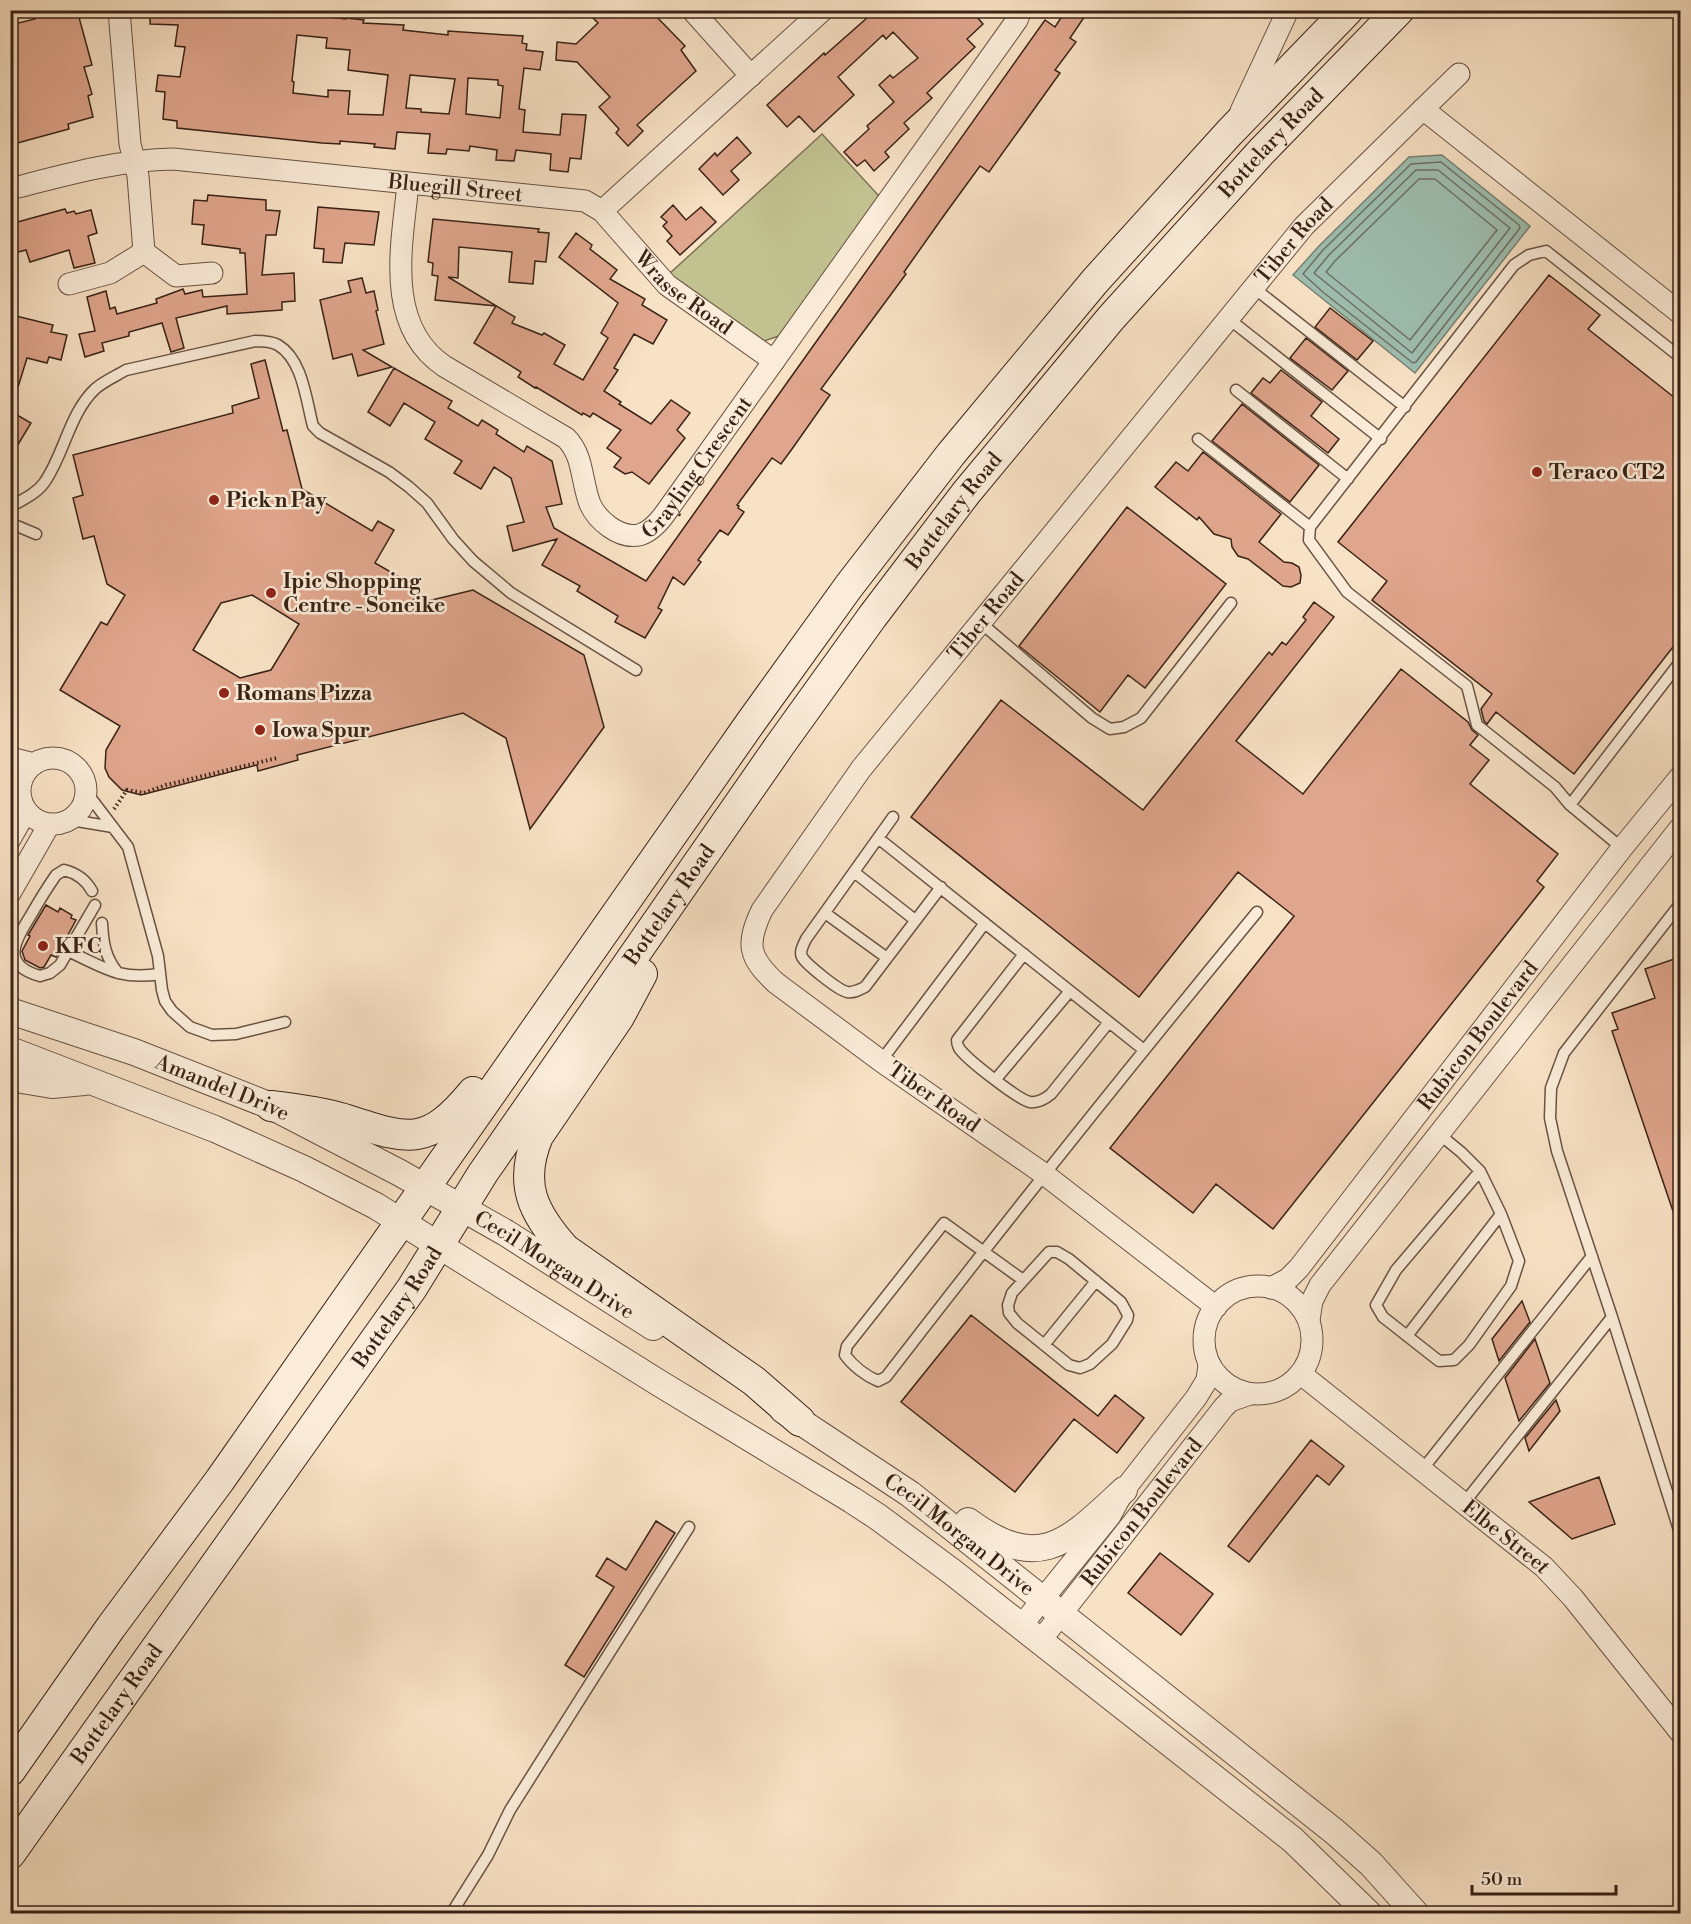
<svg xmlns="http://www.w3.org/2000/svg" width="1691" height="1924" font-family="'Libre Bodoni',serif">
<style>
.green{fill:#c2c291;stroke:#7e7254;stroke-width:1.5}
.water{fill:#9ebeb0;stroke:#768072;stroke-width:1.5}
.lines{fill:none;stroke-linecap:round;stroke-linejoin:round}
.shore{stroke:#6c7063;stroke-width:1.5}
.building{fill:#e0a68d;stroke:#392216;stroke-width:1.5;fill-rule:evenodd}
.service-casing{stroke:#695242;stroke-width:13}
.minor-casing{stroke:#695242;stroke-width:23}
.tertiary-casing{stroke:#695242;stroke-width:28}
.secondary-casing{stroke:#392216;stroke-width:32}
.path{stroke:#392216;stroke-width:4;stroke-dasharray:1.5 3;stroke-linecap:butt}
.service{stroke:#faecd9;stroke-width:10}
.minor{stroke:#faecd9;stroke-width:21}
.tertiary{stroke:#faecd9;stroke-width:26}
.secondary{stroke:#faecd9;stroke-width:30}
.poi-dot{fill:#8f2418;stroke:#faecd9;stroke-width:2}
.labels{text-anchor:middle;stroke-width:5;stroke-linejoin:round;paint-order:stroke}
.street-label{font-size:21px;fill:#392216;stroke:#faecd9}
.poi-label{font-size:21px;font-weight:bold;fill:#392216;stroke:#faecd9;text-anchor:start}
</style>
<rect width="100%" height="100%" fill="#f8e2c5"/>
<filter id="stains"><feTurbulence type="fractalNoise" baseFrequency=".00333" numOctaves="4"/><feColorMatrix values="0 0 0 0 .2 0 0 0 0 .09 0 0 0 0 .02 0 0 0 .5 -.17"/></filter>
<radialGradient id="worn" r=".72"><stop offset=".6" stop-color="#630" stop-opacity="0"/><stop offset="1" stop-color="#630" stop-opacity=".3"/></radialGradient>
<path class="green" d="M822,134L879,196L779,336L764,341L668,275Z"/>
<path class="water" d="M1442,155L1530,226L1415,373L1293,275L1319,246L1409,157Z"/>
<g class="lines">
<path class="shore" d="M1441,162L1519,225L1520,228L1416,362L1413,363L1324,293L1303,274L1323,250L1411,164Z
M1416,170H1438L1510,228L1412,353L1314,273L1329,255Z
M1419,179H1435L1497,230L1410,340L1326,272L1335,261Z"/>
</g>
<path class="building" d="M54,10H77L92,65L84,67L92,94L88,96L93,117L68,124L69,129L10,145V25L35,19L34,16Z
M150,10H205L245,14V10H262L346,19V18L364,20L363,23L404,25L403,30L448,35V31L523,36L522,43L527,44L526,50L543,52L540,70L524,68L519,109L525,110L523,132L560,135L562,114L586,115L581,159L570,158L568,172L550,170L551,154L516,150L514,161L496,160L497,150L470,146L469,151L447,149L446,154L428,153L430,134L397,132L395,149L374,147L375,144L340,141V144L322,143L177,128V121L163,119L165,92L156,91L158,75L180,77L185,47L175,46L178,25L150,24ZM297,35L327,38L326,48L350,50L348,70L388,75L383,115L348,114L350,91L328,90V97L293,93L294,82L292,81ZM410,75L455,79L449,114L421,112V109L406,108ZM468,78L498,80V85L503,86L500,118L466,114Z
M602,10H650L685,46L681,50L696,71L637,125L643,131L628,146L616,133L619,129L599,107L610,97L577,62L556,60L557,42L576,44L598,23L593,18Z
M876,10H971L983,24L967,39L975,47L927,93L932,98L904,123L909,129L885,152L889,157L874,171L865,160L857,166L844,152L869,129L867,126L894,102L879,85L890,75L893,78L918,58L893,32L886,39L883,35L838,77L854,95L814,132L799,116L787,127L767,105L824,53L825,55Z
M1066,10H1089L1070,38L1076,42L1055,70L1060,73L989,172L980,166L945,214L904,272L906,274L821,389L830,395L792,449L781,464L772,458L737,505L739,506L738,508L744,512L728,535L720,530L698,560L701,562L684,585L673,577L658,608L662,610L645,638L615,622L618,616L577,591L580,586L542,565L557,539L513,551L507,526L524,522L511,478L494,467L481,489L454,473L462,461L425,439L435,422L404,403L390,426L368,412L394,368L452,401L448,408L478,426L482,420L498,430L496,434L524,452L527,446L552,461L562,504L546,507L554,528L646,581L1045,20L1055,27Z
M737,137L751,153L731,171L739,180L723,195L699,169L715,153L717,156Z
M208,195L266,200V210L280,211L276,235H266L262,275L294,273L295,301L282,302V310L227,314V306L176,318L184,348L171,352L162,323L129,332V336L102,343L104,351L85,357L79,334L95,331L87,297L106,291L110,309L115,307L117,314L157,303L156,299L183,289L185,294L202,290L203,297L247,294L245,253H240V249L202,244L204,225L192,224L194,200L207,201Z
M673,205L686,220L701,207L716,222L680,255L667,241L672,236L663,226L667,222L661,217Z
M318,207L379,212L374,245L345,243L342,263L323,262L324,249L314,248Z
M65,209L67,213L74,211L76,214L91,210L97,233L88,236L95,263L74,268L69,250L30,262L26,250L10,254V224Z
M433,219L539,229L538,232L549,233L546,262L535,261L533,284L509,282L512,252L459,247L458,278L448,277L515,317L512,323L542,335L544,333L565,345L554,364L583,380L608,338L601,333L618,303L559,257L576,233L592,245L590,249L617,270L610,279L645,299L642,305L667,320L653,344L634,334L614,368L618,370L604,391L621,402L619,404L651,424L671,400L690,413L677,430L685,438L649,484L632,472L625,474L614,467L621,458L607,448L621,430L593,413L590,417L583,413L582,415L536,387L535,388L518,377L521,372L474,343L496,306L435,300L438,276L432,275L433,263L428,262Z
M1549,275L1600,315L1588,329L1680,402V638L1574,774L1496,712L1487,724L1484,721L1481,709L1492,694L1372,600L1387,581L1338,542Z
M362,278L366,293L374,291L378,310L376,311L384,344L363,350L392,367L358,376L352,354L333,359L320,300L351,292L348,281Z
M1330,308L1373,341L1357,360L1315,327Z
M16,316L53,325L51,332L67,335L61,360L49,357L47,363L27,358L14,400L10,399V338Z
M1306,338L1348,371L1332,390L1290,358Z
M265,360L283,431L287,430L302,489L372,531L378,521L394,530L375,563L420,589L411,605L473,590L584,655L604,727L530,829L506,738L463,713L297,755L298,760L258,771L257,765L141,795L122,790L109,777L105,768L106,750L120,726L60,690L101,622L107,625L125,595L107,584L94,536L83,539L73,498L83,495L73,455L233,413L232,406L259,398L251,364ZM252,595L299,624L271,670L240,678L193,650L221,603Z
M1281,370L1322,402L1311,416L1339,439L1328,453L1251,393L1263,378L1270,383Z
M1242,404L1319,465L1290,502L1212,441Z
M10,411L31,423L10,458Z
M1203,452L1281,514L1259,542L1284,562L1292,563L1299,567L1301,575L1300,583L1291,587L1283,586L1248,559L1238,556L1232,547L1231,539L1214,534L1199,517L1197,520L1155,487L1176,462L1188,471Z
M1127,507L1226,584L1145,688L1128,675L1100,712L1019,646Z
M1314,602L1334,617L1236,741L1303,794L1401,669L1468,722L1472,730L1478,735L1470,745L1489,760L1470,784L1558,854L1537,881L1544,887L1273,1229L1216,1184L1193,1213L1110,1148L1294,916L1238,872L1139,997L911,817L1001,700L1143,810L1269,652L1272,655L1282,642L1286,645L1306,620L1303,617Z
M46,905L58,912L60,908L72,915L71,918L76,920L56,957L51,955L44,967L40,968L25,960L22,951L30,936L28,935Z
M1680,957V1226H1678L1612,1031L1618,1029L1612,1013L1655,998L1645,969Z
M1522,1301L1530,1322L1499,1361L1492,1339Z
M971,1315L1098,1416L1115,1395L1144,1418L1117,1453L1074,1419L1015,1492L901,1402Z
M1535,1339L1550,1383L1519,1421L1505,1378Z
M1556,1400L1560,1411L1529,1451L1525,1438Z
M1311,1440L1344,1466L1329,1485L1317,1475L1249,1562L1228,1546Z
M1599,1477L1615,1524L1572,1539L1529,1502Z
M656,1521L675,1533L584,1677L565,1665L614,1587L596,1576L607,1558L626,1570Z
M1160,1553L1213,1594L1181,1635L1128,1593Z"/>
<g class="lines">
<defs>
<path id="service" d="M1254,288L1405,407
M1229,319L1381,439
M1236,390L1348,479
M1198,439L1310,527
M10,507C22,500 36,494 44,483C64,455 69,414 95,389C104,381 116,376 126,370L255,341C262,341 271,341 278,345C303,360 306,400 313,426L320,433L389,472L409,487L427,503L453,539L473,561L511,593L636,670
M10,523L36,534
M981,623L1092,718L1110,729L1124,727L1141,718L1231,603
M87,793L128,847L158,956L162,990L165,1001L172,1011L190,1027L212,1035L236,1034L285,1022
M1570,805L1680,662
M893,817L806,939C804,944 799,951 802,957C807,965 838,990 847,992C854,993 859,990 865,987L941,887
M71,820L113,827
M878,838L1144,1050
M1622,848L1570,805L1555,787L1477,725L1467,686L1347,592L1309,540L1310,527L1514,265L1529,255L1546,251L1680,357
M854,872L915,920
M92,891C86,880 76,873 64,870L56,875C47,888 39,901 31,915C15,941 0,965 40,976L50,973L60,965L95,905
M1680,904L1564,1053L1551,1088L1550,1118L1557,1151L1612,1317L1680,1533
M825,913L887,958
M102,923C103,943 105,957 118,973
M68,951C105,968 118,980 160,974
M1024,954L957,1040C957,1044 957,1044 959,1048C966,1059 1019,1100 1030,1102C1038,1103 1045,1099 1051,1094L1109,1022
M881,1061L985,923
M996,1079L1070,991
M1439,1134L1461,1152L1480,1171L1501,1214L1519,1261L1511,1286L1469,1345L1454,1360L1439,1361L1383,1317L1376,1305L1396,1270L1480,1171
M1049,1252H1057L1069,1259L1121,1302L1128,1315L1127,1320L1112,1344L1090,1364L1080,1368L1069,1365L1017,1323L1009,1313L1008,1305L1012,1293Z
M1023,1280L944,1223L847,1346L845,1355C853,1366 866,1376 878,1381L886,1377C1007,1220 1131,1065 1257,912
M1407,1336L1501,1214
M1044,1345L1096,1281
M1422,1470L1592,1256
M1464,1503L1612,1317
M451,1914L488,1855L510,1810L689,1527"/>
<g id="minor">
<path d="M692,10L751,76"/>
<path d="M1423,109L1459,74"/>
<path d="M1241,111L1288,10"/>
<path id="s1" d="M408,184C402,245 384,325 444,366L566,438C584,456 581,481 590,504C597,520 619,539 639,535C650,532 658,523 664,515L1017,20L1021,10"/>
<path id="s2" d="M10,189C65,175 117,160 173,159L585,201L602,211L667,285L774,361"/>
<path d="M602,211L823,10"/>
<path d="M144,252L176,276L212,273"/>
<path d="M69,284L110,273L144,252L138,176L130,144L119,10"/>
<circle cx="53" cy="791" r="33"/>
<path d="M10,758L34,764"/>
<path d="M10,839L26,811"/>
<path d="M10,893L49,825"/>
<circle cx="1258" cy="1340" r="54"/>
<path id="s3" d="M1271,1288L1288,1279L1299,1268L1622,848L1680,777"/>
<path id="s4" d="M1216,1307L1044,1174L881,1061L776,983C748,957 746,944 762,910L861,769L1304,226L1423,109L1680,313"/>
<path d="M1309,1320L1312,1301L1320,1285L1680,828"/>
<path id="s5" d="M1301,1374L1544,1567L1573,1598L1680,1732"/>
<path d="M1021,1626L1110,1516L1124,1490L1196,1398L1207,1380L1209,1365"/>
<path id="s6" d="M1040,1641L1224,1407L1230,1401L1250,1394"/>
</g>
<g id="tertiary">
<path id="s7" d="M10,1011L134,1052L271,1106L400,1173L506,1233L653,1327"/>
<path d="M10,1050L215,1129L304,1169L376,1206L659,1383L852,1500L878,1517L951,1571L1293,1840L1369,1914"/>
<path d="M10,1078L52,1085L84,1082"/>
<path id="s8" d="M783,1410L910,1494L1335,1832L1371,1864L1416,1914"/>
<path d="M968,1521C1040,1574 1068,1542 1124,1490"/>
</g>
<g id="secondary">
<path d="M642,974L619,1017L538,1136C518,1184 533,1213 565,1249L754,1381L800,1421"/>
<path d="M271,1106C296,1109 320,1112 344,1119C407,1139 426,1149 473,1092"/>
<path d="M10,1771L111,1627L220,1480L751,722L849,586L951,454L1095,281L1229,133L1348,10"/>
<path id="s9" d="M10,1854L412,1288L483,1173L780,745L872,617L966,493L1111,318L1261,152L1399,10"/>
</g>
</defs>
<use href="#service" class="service-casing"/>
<use href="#minor" class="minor-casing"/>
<use href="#tertiary" class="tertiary-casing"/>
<use href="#secondary" class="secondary-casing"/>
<path class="path" d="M114,809L127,790L144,793L166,785L277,758"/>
<use href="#service" class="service"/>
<use href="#minor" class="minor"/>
<use href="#tertiary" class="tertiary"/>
<use href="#secondary" class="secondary"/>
</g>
<g class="poi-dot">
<circle cx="1537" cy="472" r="6"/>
<circle cx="214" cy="500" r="6"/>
<circle cx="271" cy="593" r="6"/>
<circle cx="224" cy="693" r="6"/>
<circle cx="260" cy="730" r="6"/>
<circle cx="43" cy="946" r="6"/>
</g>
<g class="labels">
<g class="street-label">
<text dy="7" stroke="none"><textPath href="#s9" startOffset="2128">Bottelary Road</textPath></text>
<text dy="7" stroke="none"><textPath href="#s2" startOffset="450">Bluegill Street</textPath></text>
<text dy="7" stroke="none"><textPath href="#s4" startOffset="1485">Tiber Road</textPath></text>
<text dy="7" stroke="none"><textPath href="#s2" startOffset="716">Wrasse Road</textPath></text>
<text dy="7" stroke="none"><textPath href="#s1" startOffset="561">Grayling Crescent</textPath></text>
<text dy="7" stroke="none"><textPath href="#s9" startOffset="1642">Bottelary Road</textPath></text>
<text dy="7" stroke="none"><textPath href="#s4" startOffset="999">Tiber Road</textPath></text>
<text dy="7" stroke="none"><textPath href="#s9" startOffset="1156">Bottelary Road</textPath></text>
<text dy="7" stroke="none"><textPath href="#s3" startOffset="328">Rubicon Boulevard</textPath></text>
<text dy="7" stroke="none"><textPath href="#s7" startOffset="226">Amandel Drive</textPath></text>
<text transform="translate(934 1097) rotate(35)" y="7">Tiber Road</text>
<text dy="7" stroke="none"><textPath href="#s7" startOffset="603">Cecil Morgan Drive</textPath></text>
<text dy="7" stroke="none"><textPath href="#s9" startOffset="670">Bottelary Road</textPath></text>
<text dy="7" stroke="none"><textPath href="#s6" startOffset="164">Rubicon Boulevard</textPath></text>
<text dy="7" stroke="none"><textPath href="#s8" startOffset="216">Cecil Morgan Drive</textPath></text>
<text dy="7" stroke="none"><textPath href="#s5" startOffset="262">Elbe Street</textPath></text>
<text dy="7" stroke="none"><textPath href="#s9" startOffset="184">Bottelary Road</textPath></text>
</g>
<g class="poi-label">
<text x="1549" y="479">Teraco CT2</text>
<text x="226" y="507">Pick n Pay</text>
<text x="283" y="588">Ipic Shopping<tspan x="283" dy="24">Centre - Soneike</tspan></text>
<text x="236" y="700">Romans Pizza</text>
<text x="272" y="737">Iowa Spur</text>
<text x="55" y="953">KFC</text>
</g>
</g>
<rect width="1691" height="1924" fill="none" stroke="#f8e2c5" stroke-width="36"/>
<rect x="12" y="12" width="1667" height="1900" fill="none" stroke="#392216" stroke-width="3"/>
<rect x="18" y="18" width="1655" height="1888" fill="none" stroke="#392216" stroke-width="1.5"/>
<path d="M1472 1885v9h144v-9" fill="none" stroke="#392216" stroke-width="3"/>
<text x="1481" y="1885" font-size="18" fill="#392216" stroke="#faecd9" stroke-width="4.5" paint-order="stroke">50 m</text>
<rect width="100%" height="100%" filter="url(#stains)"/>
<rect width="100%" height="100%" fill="url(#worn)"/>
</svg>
